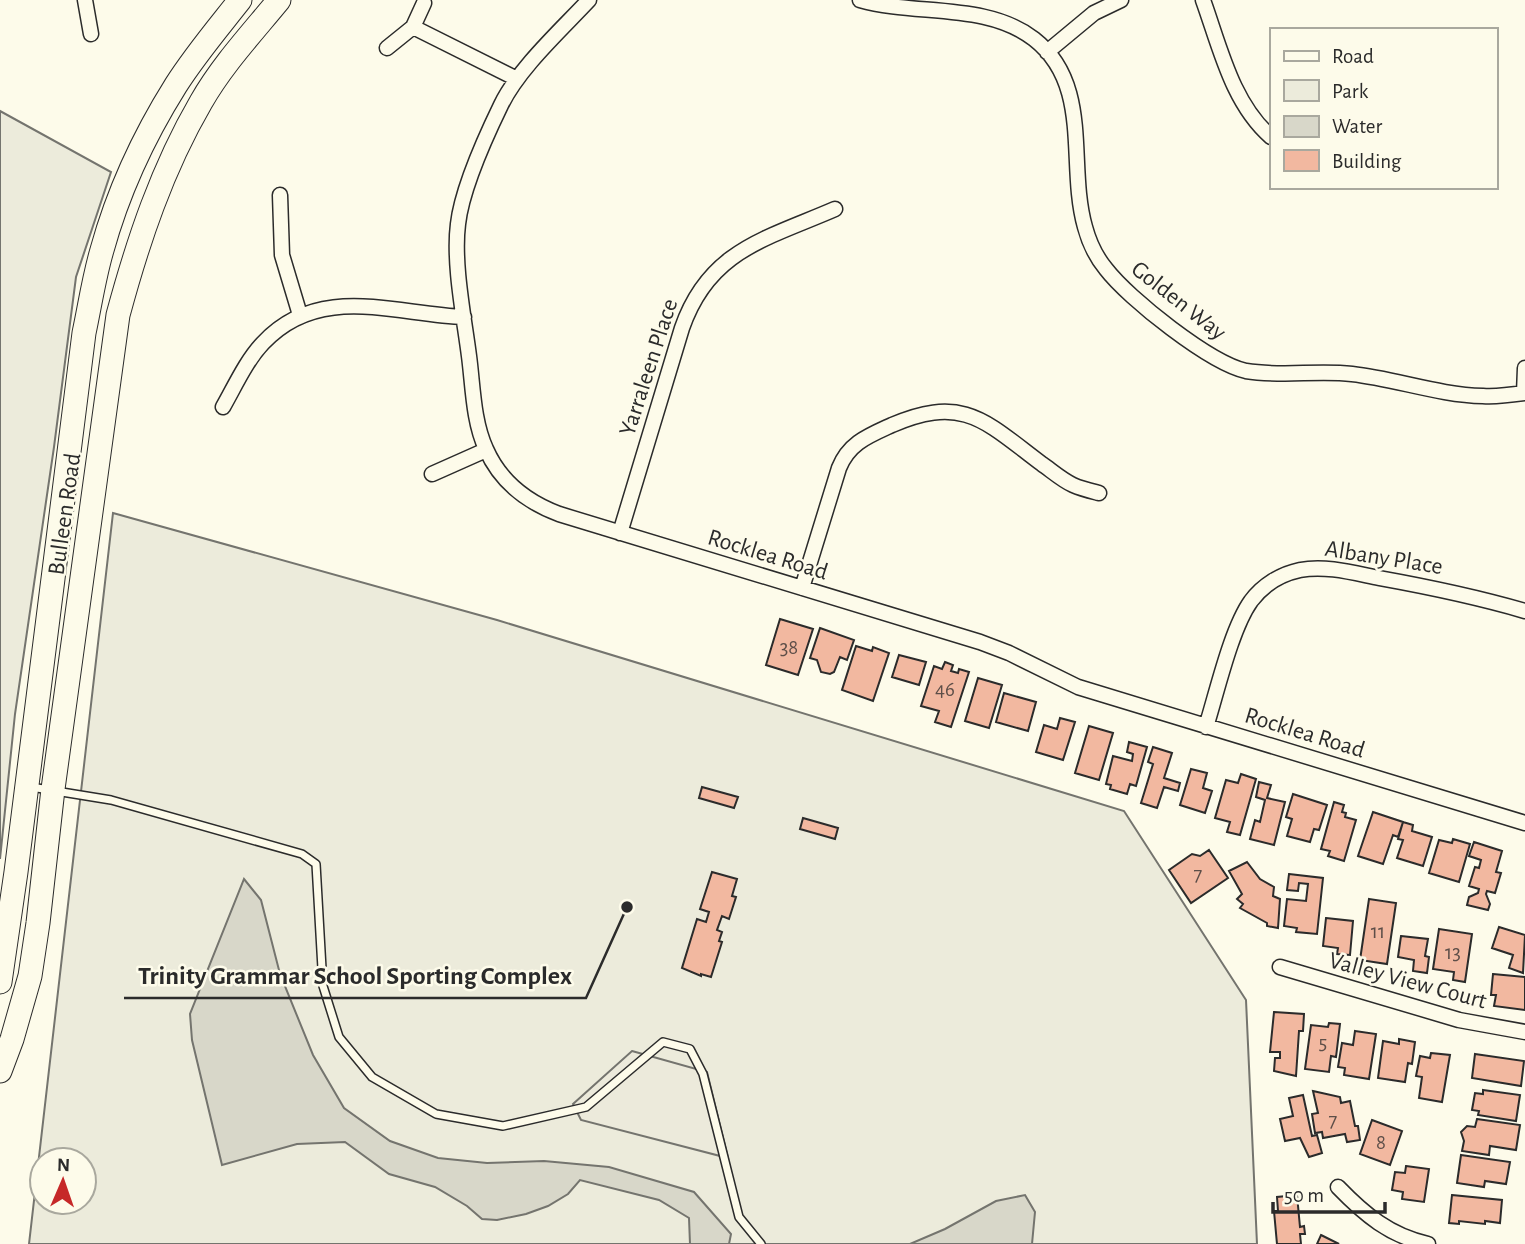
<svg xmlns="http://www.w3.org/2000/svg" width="1525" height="1244" font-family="'Alegreya Sans',sans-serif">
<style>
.green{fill:#ecebdb;stroke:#74746e;stroke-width:2;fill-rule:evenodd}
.parking{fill:#eceadb;stroke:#74746e;stroke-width:2}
.water{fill:#d8d7c9;stroke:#74746e;stroke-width:2}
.building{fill:#f2b8a0;stroke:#2b2b2b;stroke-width:2}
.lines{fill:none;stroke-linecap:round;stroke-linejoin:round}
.service-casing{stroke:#2b2b2b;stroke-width:10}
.minor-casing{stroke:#2b2b2b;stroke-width:17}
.trunk-casing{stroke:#2b2b2b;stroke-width:25}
.service{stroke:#fdfbea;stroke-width:7}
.minor{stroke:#fdfbea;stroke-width:14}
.trunk{stroke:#fdfbea;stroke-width:23}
.labels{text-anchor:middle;stroke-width:5;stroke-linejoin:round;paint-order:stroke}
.number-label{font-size:21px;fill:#5d4e48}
.street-label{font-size:24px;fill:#2b2b2b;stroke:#fdfbea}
.leader{fill:none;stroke:#2b2b2b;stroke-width:2.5}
.callout-dot{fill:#2b2b2b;stroke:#fdfbea;stroke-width:2.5}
.callout-label{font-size:26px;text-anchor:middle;font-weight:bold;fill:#2b2b2b;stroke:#fdfbea;stroke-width:5;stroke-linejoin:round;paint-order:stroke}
</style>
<rect width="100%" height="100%" fill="#fdfbea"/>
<path class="green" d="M0,111L111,172L76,277L54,447L15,714L0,859Z
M113,513L497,620L1124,811L1246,1000L1257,1244H29ZM42,1160H84V1202H42Z"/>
<path class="parking" d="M632,1051L707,1072L728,1158L581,1120L573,1104Z"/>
<path class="water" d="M244,879L261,900L280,974L313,1055L344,1108L390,1141L438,1158L487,1163L544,1161L609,1167L694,1192L731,1234L729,1244H690L689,1218L659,1200L580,1180L568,1194L548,1206L526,1214L497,1220L482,1219L467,1206L435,1187L389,1174L345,1142L297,1144L222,1165L192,1040L190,1014Z
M1025,1195L1035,1212L1032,1244H910L945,1229L996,1201Z"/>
<path class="building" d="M780,619L813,629L798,675L766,665Z
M820,628L854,640L847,660L840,657L834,672L830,674L821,672L817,660L810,658Z
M856,646L872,651L873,647L889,653L873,701L842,690Z
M899,655L926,662L919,685L892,677Z
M945,662L953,665L951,671L958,673L959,669L969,672L951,727L935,722L939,711L921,706L934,666L942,669Z
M978,678L1002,685L989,728L965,721Z
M1004,693L1036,702L1028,731L996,722Z
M1060,718L1075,722L1063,760L1036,752L1044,725L1057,729Z
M1089,726L1113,733L1099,780L1075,773Z
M1129,742L1147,747L1136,786L1130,784L1127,794L1110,789L1111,785L1106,784L1113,756L1132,761L1133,754L1127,752Z
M1153,747L1172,753L1164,778L1180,783L1178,791L1164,787L1157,808L1141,803L1153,764L1148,762Z
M1191,769L1207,773L1203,788L1212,791L1205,813L1180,805Z
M1241,774L1256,779L1240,835L1227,832L1230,822L1215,818L1226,780L1238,783Z
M1259,782L1271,785L1267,798L1285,802L1274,845L1250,839L1255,820L1260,822L1265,800L1256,797Z
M702,787L738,797L734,808L699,798Z
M1293,794L1327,805L1319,830L1314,829L1310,842L1287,836L1292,819L1286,817Z
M1334,802L1344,805L1342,812L1346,813L1345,817L1356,820L1344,861L1328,856L1330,851L1321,849Z
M1373,812L1403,822L1398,837L1393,835L1383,864L1358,856Z
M803,818L838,828L835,839L800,829Z
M1403,822L1413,825L1412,831L1432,837L1423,866L1397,858L1403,840L1398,839Z
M1453,839L1470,844L1459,882L1429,873L1439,840L1452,843Z
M1474,842L1502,851L1496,872L1501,873L1495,893L1487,891L1486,894L1490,904L1488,910L1467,905L1469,897L1478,893L1479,889L1469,886L1475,867L1479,868L1481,860L1469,856Z
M1209,850L1228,878L1191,903L1169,870L1192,854L1200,856Z
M1247,862L1260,879L1274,887L1273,896L1280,899L1278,928L1267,926V923L1240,908L1243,904L1237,899L1242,894L1229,871Z
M712,872L737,879L732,896L736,897L729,919L722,916L717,930L722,932L719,941L722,942L711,977L701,974V976L682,968L697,919L706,922L709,912L700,909Z
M1289,874L1323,878L1317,934L1296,932L1297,928L1284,926L1287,899L1306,901L1308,884L1299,883L1298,891L1287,890Z
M1369,899L1396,903L1387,964L1360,960Z
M1326,918L1353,921L1350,955L1337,954L1338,948L1323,946Z
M1499,927L1525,935L1523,973L1509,968L1513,955L1492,948Z
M1439,929L1472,934L1465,982L1453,980L1454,972L1433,969Z
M1401,936L1428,939L1425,956L1429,957L1427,973L1413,971L1414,960L1398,957Z
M1493,974L1525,977V1010L1494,1006L1496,995H1491Z
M1274,1012L1304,1014L1303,1031H1299L1296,1076L1274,1071L1275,1058H1280V1052H1270Z
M1329,1023L1340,1024L1336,1057L1331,1056L1329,1072L1305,1069L1311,1025L1328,1027Z
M1355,1031L1376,1034L1369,1079L1344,1075L1345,1068L1338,1067L1342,1043L1353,1045Z
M1399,1039L1415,1042L1412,1064L1408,1063L1405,1082L1378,1078L1383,1041L1399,1044Z
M1431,1053L1450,1055L1442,1102L1419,1098L1422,1077L1416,1076L1420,1056L1430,1058Z
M1475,1054L1524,1061L1521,1086L1472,1078Z
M1483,1090L1520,1095L1516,1121L1478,1115L1479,1111L1472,1110L1475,1093L1483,1094Z
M1313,1091L1340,1097L1341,1103L1350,1101L1355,1126H1358L1360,1140L1347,1142L1345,1134L1323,1138L1322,1132L1315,1133L1312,1114L1318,1113Z
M1303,1095L1312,1136L1317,1135L1322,1153L1309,1157L1300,1138L1285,1141L1280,1119L1293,1116L1289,1098Z
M1477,1119L1520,1125L1516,1150L1490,1146L1489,1155L1462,1151L1464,1141L1461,1132L1467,1126L1475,1127Z
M1372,1120L1402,1131L1390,1165L1360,1154Z
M1461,1155L1510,1162L1506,1184L1485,1181L1484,1187L1457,1183Z
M1406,1166L1429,1169L1424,1202L1402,1199L1403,1192L1392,1190L1395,1172L1405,1173Z
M1297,1195L1300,1227L1304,1226L1305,1234H1300L1301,1244H1277L1274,1211H1278L1277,1197Z
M1452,1195L1502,1200L1500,1223L1485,1221V1224L1459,1221V1224L1449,1223Z
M1321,1235L1339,1244H1317Z"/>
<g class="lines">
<defs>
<path id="service" d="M31,787L111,800L302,854L316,864L323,986L339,1037L372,1077L436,1114L503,1126L586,1107L663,1042L690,1049L703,1074L739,1217L761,1244"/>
<path id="minor" d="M85,0L91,34
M589,0C561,30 519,68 501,105C485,138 462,188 458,224C453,263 464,317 469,356C473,386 473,421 486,449C500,481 527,502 559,514L980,642L1009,653L1078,687L1525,823
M860,0C916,16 986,2 1034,39C1093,85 1067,164 1085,227C1089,242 1096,257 1106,269C1129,299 1210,363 1246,371C1281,377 1317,370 1352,374C1396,379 1439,395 1483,396C1497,397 1511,395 1525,393
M1203,0C1220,47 1232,103 1271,137
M413,27L517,79
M387,48L413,27L424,3
M1047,52L1094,13L1121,0
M280,195L282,255L300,315
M1524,393L1525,368
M223,407C235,386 246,361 263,343C319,283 393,314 464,317
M432,474L486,450
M620,533L682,328C709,250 766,239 835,209
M802,588L839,468C849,443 868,436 892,425C964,394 986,422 1042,464C1052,471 1062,480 1073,485C1082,489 1091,491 1099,493
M1206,727C1217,692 1231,629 1251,601C1263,585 1281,574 1300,570C1326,565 1354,573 1379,578C1429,587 1477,597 1525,611
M1280,967L1459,1020L1525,1032
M1338,1187C1364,1214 1390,1236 1428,1244"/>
<path id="trunk" d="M0,982L16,872L84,333C90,305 94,277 102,250C118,192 144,136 176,85C195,55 218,28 240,0
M0,1071L12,1039L30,976L38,923L53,789L118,315C138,241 162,169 201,102C222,65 252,33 279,0"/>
</defs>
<use href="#service" class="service-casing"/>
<use href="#minor" class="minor-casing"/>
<use href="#trunk" class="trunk-casing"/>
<use href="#service" class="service"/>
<use href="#minor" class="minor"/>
<use href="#trunk" class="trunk"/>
</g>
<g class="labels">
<g class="number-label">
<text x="789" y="654">38</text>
<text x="945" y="696">46</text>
<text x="1198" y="881">7</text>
<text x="1378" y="938">11</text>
<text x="1453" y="959">13</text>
<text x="1323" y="1049">5</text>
<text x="1333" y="1127">7</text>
<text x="1381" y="1149">8</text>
</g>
<g class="street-label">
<text transform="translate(1179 300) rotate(38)" y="8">Golden Way</text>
<text transform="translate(648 367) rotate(-72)" y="8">Yarraleen Place</text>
<text transform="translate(64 514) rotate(-82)" y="8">Bulleen Road</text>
<text transform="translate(768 554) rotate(17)" y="8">Rocklea Road</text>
<text transform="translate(1384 557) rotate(9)" y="8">Albany Place</text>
<text transform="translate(1305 732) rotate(17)" y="8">Rocklea Road</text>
<text transform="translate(1408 980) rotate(15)" y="8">Valley View Court</text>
</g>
</g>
<path class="leader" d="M627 907L586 998H124"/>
<circle class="callout-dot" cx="627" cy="907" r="7"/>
<g class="callout-label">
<text x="355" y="984">Trinity Grammar School Sporting Complex</text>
</g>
<rect x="1270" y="28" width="228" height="161" fill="#fdfbea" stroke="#a9a89e" stroke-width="2"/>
<rect x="1284" y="51" width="35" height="10" fill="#fdfbea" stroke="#a9a89e" stroke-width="2"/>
<text x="1332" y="63" font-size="21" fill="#2b2b2b">Road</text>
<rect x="1284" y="80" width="35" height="21" fill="#ecebdb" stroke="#a9a89e" stroke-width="2"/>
<text x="1332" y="98" font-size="21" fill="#2b2b2b">Park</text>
<rect x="1284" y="116" width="35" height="21" fill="#d8d7c9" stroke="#a9a89e" stroke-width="2"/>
<text x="1332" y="133" font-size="21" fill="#2b2b2b">Water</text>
<rect x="1284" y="150" width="35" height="21" fill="#f2b8a0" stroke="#a9a89e" stroke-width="2"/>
<text x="1332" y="168" font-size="21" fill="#2b2b2b">Building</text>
<g transform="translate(63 1181) rotate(2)"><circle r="33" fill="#fdfbea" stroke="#a9a89e" stroke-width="2"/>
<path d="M0-5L12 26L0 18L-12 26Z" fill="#c62828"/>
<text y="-10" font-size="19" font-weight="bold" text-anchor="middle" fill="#2b2b2b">N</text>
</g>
<path d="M1273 1202v10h112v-10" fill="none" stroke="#2b2b2b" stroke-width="3.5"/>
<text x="1284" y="1202" font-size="21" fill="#2b2b2b" stroke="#fdfbea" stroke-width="5" paint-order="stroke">50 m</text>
</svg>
